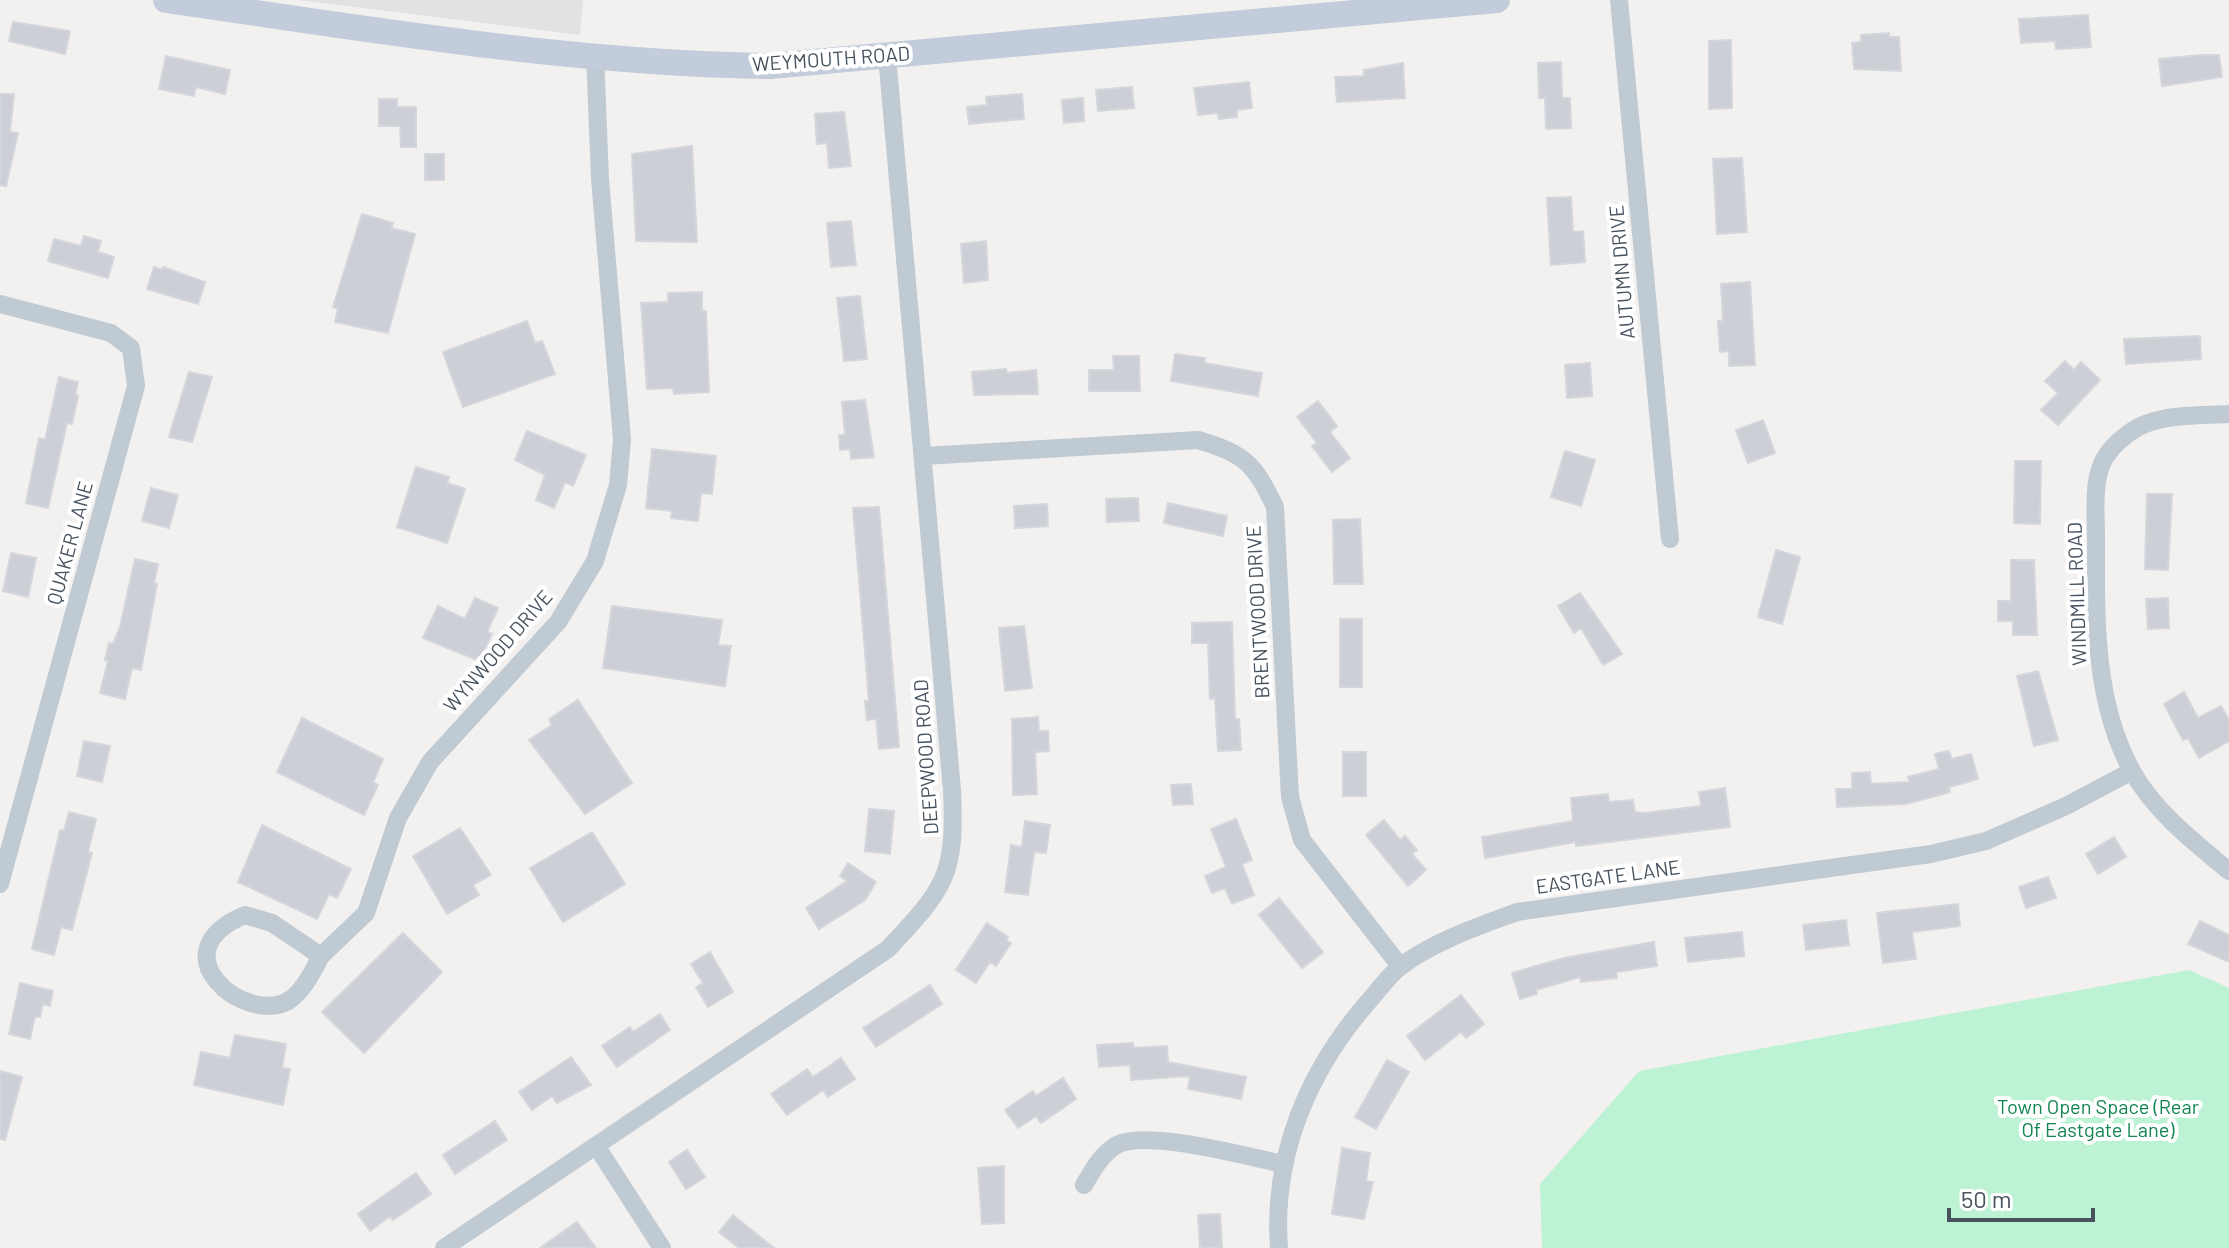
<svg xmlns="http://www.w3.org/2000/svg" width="2229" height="1248" font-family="Barlow,sans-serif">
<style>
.education{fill:#e4e1e2}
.green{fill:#bdf2d4}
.building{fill:#cccfd5;stroke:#d4d6dc;stroke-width:2}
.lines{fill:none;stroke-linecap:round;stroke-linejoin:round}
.street{stroke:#c0cad2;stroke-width:18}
.secondary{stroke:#c2ccda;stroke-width:26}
.labels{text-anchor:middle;stroke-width:8;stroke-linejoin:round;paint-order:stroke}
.street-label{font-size:20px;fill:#47525f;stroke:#fff}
.park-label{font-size:20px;fill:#138551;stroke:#fff}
</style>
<rect width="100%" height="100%" fill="#f3f0f0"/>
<path class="education" d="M297,0H583L580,35Z"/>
<path class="green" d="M2189,970L2229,988V1248H1542L1540,1184L1639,1071Z"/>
<path class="building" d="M2088,15L2091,47L2056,49L2055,41L2021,43L2019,19Z
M13,22L70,31L65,54L9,41Z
M1889,33V37H1899L1901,71L1854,69L1852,43L1861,42V35Z
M1731,40L1732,108L1709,109V41Z
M2202,55H2219L2222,77L2162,86L2159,59Z
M166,56L230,70L225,94L196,87L194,96L159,89Z
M1561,62L1562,98H1570L1571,128L1546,129L1545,98H1539L1538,63Z
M1403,63L1405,98L1337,102L1335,77L1364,76V70Z
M1249,82L1252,108L1237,110V117L1219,119L1218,113L1198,115L1194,88Z
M1132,87L1134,108L1098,111L1096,90Z
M0,94H14L10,132L18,133L6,186L0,185Z
M1022,94L1024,119L969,124L967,107L987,105L986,97Z
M1083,98L1084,121L1064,123L1062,100Z
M379,99H397V107H416V147H401L400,126H379Z
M844,112L851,166L829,168L827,143L817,144L815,114Z
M692,146L697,242L636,241L632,154Z
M425,154H444V180H425Z
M1742,158L1747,232L1717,234L1713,159Z
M1571,197L1573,232L1583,231L1585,262L1551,265L1547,198Z
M362,214L393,223L391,228L415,234L388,333L335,322L338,309L333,307Z
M851,221L856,265L831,267L827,223Z
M84,236L101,241L98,252L114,257L108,278L48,261L54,239L81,246Z
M986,241L988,280L964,283L961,244Z
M154,267L162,270L163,267L205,282L198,304L147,289Z
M1750,282L1755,365L1729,366V351L1720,352L1718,321H1723L1721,284Z
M702,292V311H706L709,392L674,394L673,388L647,389L641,303L668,302V293Z
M860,296L867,359L844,361L837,298Z
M527,321L535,343L542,341L555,374L463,407L443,352Z
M2200,336L2201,359L2126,364L2124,339Z
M1175,354L1205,358L1204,363L1262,373L1258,396L1171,381Z
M1113,356H1139L1140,391H1089V370H1114Z
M2065,361L2074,370L2081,362L2100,380L2058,425L2041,410L2058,393L2045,381Z
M1590,363L1592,396L1567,398L1565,365Z
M1006,369L1007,373L1036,370L1038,394L974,395L972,372Z
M189,372L212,377L192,442L169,437Z
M59,377L78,382L75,395L78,396L72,424L67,423L48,508L26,503L39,438L45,440Z
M865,400L874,457L851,459L850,449L840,450L839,435H845L842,402Z
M1318,401L1337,426L1330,432L1350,458L1332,472L1312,446L1317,443L1297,417Z
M1763,420L1775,453L1748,463L1736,430Z
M527,431L586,455L573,486L565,482L554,508L536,500L545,475L515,460Z
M652,449L716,456L712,494L701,493L698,521L671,518L672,511L646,508Z
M1565,451L1595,460L1581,506L1551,497Z
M2015,461H2041L2040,524L2014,523Z
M416,467L449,477L447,483L465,489L447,543L397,527Z
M151,488L178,495L169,528L142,521Z
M2147,494H2172L2168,570L2145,569Z
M1138,498L1139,521L1107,522L1106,499Z
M1168,503L1227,516L1223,536L1164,523Z
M1047,504L1048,526L1015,528L1014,506Z
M879,507L899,747L879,749L876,719L867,720L865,701H869L853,508Z
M1360,519L1363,584H1334L1333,520Z
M1776,550L1800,557L1782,624L1758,617Z
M11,553L36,558L28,597L3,591Z
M135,559L158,564L154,583L157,584L141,670L132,668L125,699L100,693L108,661L105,660L109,643L113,644L120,627Z
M2011,560H2034L2037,635H2013V621H1998V601H2011Z
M1580,593L1622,654L1603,665L1581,628L1574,633L1558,606Z
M475,598L498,608L487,632L492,634L479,661L423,638L438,606L465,619Z
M2168,598L2169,628L2148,629L2146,599Z
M612,606L722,620L718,645L731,646L725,686L603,668Z
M1340,619H1362V687H1340Z
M1232,622L1235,719H1239L1241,750L1218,751L1215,698L1210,699L1208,643H1192V623Z
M1024,626L1032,688L1005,691L999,628Z
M2038,671L2058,740L2034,746L2017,676Z
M2184,692L2198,718L2221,706L2229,720V741L2199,758L2188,738L2183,740L2164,704Z
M578,700L632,783L585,814L529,740L552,725L549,719Z
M1038,717L1039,731H1048L1049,751L1035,752L1037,794L1013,795L1012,719Z
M302,718L383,759L373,782L378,785L364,815L277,772Z
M84,741L110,746L102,782L77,776Z
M1949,751L1952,759L1971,754L1978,779L1949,787L1950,792L1906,804L1837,807L1836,789H1852V773L1870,772L1871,784L1910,782L1908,777L1939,769L1935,754Z
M1343,752H1366V796H1343Z
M1191,784L1193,804L1173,805L1171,785Z
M1725,788L1730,827L1576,846V842L1485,858L1482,837L1573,821L1571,798L1608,794L1609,802L1633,800L1635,812L1645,813L1701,806L1699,792Z
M869,809L894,811L890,854L865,851Z
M69,812L96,819L88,852L92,853L72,930L61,927L54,955L32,949L60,830L64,831Z
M1236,819L1252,860L1242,864L1254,895L1232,904L1225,888L1212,893L1205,876L1226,867L1211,829Z
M1384,820L1400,840L1405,836L1417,850L1412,854L1426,870L1408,886L1366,835Z
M1025,821L1050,825L1046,853L1034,852L1028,895L1005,892L1011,845L1022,847Z
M262,825L351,869L337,898L329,894L317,919L238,882Z
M460,828L491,875L473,885L479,895L447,914L413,856Z
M592,832L625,884L563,922L530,868Z
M2114,837L2126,857L2098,874L2086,854Z
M848,863L876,882L865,900L819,929L806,908L847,881L840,876Z
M2048,877L2056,898L2026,908L2019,887Z
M1279,898L1323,952L1302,968L1259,915Z
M1958,904L1960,926L1912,932L1916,959L1883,963L1877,913Z
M1846,920L1849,945L1806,950L1803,925Z
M2200,921L2229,935V962L2188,944Z
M987,923L1008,937L1006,940L1011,943L996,966L990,962L976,983L956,970Z
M1742,932L1744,956L1688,962L1685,938Z
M403,933L442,972L364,1053L322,1012Z
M1654,942L1657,966L1616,972L1617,978L1581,982L1580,977L1536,990L1537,994L1520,999L1512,973L1564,958Z
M710,952L733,992L708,1007L696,987L703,983L691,964Z
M20,983L53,991L50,1006L43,1004L40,1017L35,1016L30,1039L9,1034Z
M930,985L942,1004L876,1047L863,1028Z
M1461,995L1484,1024L1466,1038L1461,1032L1425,1060L1407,1036Z
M660,1014L670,1030L617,1067L602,1046L630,1027L633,1032Z
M235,1035L286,1044L282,1068L290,1069L283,1105L194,1085L201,1052L230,1058Z
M1133,1043L1134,1048L1167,1046L1168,1062L1246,1077L1241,1099L1188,1089L1190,1076L1131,1080L1130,1065L1099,1067L1097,1045Z
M571,1057L591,1085L557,1103L552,1096L532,1110L519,1092Z
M841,1058L855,1079L828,1097L823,1090L787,1115L771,1094L807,1069L813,1077Z
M1387,1060L1409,1072L1376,1129L1355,1117Z
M0,1071L22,1077L5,1140L0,1139Z
M1063,1078L1076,1099L1041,1123L1036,1116L1018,1128L1005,1110L1033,1091L1036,1096Z
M495,1121L507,1140L455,1174L443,1155Z
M1342,1148L1370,1153L1366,1181L1373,1182L1364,1219L1332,1214Z
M687,1150L705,1177L686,1189L669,1162Z
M1004,1166V1223L982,1224L978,1168Z
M416,1173L431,1194L393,1220L390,1216L370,1231L358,1214Z
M1220,1214L1222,1248H1200L1198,1215Z
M733,1215L774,1248H739L719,1232Z
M577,1222L596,1248H540Z"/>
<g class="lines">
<path class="street" d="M1619,0L1670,539
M0,304L111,333L131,348L136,386L0,884
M2229,414C2197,416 2155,413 2129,433C2118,441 2106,453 2101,466C2093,487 2096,515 2096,538C2096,616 2093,700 2132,771C2155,812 2194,842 2229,871
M924,456L1198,440C1245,454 1254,463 1275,507L1290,797L1302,840L1400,966
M321,956C313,971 303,992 288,1001C244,1025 156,952 245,915L272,923L321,956L366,913L398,818L430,762L558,622L595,561L618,485L622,439L600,179L595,54
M597,1147L662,1248
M1084,1185C1093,1170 1100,1156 1115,1146C1144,1128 1248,1157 1283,1164
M444,1248L888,949C945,888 956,876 952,790L887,56
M1279,1248C1272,1156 1308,1071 1368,1002C1378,991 1389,975 1401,966C1435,941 1479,926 1517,912L1931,854L1986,841L2066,806L2132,771"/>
<path class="secondary" d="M166,0C362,28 572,64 770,66L1497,0"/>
</g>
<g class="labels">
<g class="street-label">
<text transform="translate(831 59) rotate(-4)" y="7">WEYMOUTH ROAD</text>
<text transform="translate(1622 272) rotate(-95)" y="7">AUTUMN DRIVE</text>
<text transform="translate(70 543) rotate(-75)" y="7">QUAKER LANE</text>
<text transform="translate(2077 594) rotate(-92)" y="7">WINDMILL ROAD</text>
<text transform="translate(1258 612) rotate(-93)" y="7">BRENTWOOD DRIVE</text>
<text transform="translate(498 651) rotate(-49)" y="7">WYNWOOD DRIVE</text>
<text transform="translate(926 757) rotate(-94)" y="7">DEEPWOOD ROAD</text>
<text transform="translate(1608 877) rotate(-8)" y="7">EASTGATE LANE</text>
</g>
<g class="park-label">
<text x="2098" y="1114">Town Open Space (Rear<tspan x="2098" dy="23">Of Eastgate Lane)</tspan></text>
</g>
</g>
<path d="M1949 1208v12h144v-12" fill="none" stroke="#47525f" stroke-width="4"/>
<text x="1961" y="1208" font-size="24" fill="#47525f" stroke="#ffffff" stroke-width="6" paint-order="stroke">50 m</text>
</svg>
